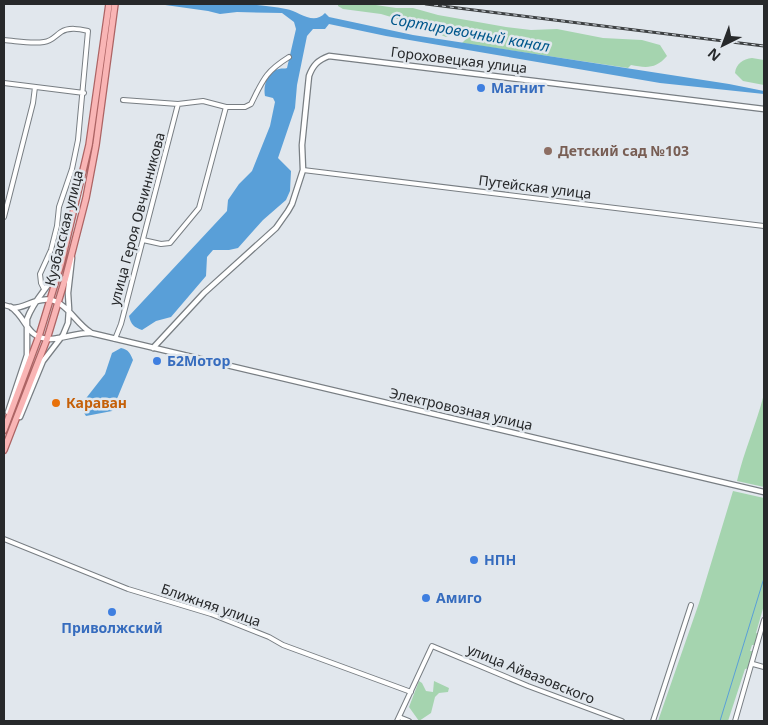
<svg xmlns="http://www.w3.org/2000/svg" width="768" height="725" font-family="'Noto Sans',sans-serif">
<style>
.green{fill:#a5d4af}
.water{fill:#599fd8}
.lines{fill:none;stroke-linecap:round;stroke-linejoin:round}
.stream{stroke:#599fd8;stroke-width:1}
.minor-casing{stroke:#787e83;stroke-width:6}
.tertiary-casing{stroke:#787e83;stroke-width:7}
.primary-casing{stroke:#ad6464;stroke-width:8}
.minor{stroke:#fff;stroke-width:4}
.tertiary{stroke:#fff;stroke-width:4.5}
.primary{stroke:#f9b5b5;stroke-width:5.5}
.rail-casing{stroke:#3d4042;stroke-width:3}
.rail{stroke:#e1e7ed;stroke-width:1;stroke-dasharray:4;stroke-linecap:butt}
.shop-dot{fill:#3f7fe0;stroke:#e1e7ed;stroke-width:2}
.education-dot{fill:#8d6e63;stroke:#e1e7ed;stroke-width:2}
.food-dot{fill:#e8710a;stroke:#e1e7ed;stroke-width:2}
.labels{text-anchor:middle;stroke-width:5;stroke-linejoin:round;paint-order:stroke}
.street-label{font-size:14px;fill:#27292b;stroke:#e1e7ed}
.shop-label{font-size:14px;font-weight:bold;fill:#366cbe;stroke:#e1e7ed;text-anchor:start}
.education-label{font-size:14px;font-weight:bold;fill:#785e54;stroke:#e1e7ed;text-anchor:start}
.food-label{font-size:14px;font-weight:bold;fill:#c56008;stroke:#e1e7ed;text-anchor:start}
.water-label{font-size:15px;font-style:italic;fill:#00578c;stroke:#e1e7ed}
</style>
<rect width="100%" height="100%" fill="#e1e7ed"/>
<path class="green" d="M338,4H369L396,8H413L438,15L506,27L531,30L557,29L603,38L642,40L660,45L667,56C656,69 646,68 631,65L628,68L462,43L473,32L472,29L466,28L446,37L418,25L381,14L343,9L338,6Z
M752,58L764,60V85L743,81L735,73C736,64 743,59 752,58Z
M764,394V487L737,481C744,451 756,425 764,394Z
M733,491L764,498V605L756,633L759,634L761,637L760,642L755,645H752L750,651H754L750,668L745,669L728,721H658L699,603Z
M419,681L422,683L426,691L433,692L434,681L449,688L448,692L439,693L435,697L431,713L419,721L409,707Z"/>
<path class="water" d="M158,4C200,4 244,1 286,9C299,11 313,26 325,13L329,17L413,35L729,84L764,91V94L660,83L386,36L329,24L325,29H313L307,36L297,85L295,108L278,158L291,171L290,191L286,200L263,220L238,248L229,250H213L207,257L206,276L171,317L156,321L142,330C134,327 131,325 129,316L227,211L228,200L239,184L252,171L270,126L275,102L273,98L265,96C263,86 267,71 279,69C282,68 285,69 287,68L296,29L294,22L282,13L237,12L220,14L208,11Z
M121,348C129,350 130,353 133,360L112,411L86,416L80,406L105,374L112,353Z"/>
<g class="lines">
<path class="stream" d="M720,721L764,578"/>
<defs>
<path id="minor" d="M4,40C17,41 31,44 44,42C52,41 55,36 61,32C69,27 79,29 88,31L78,140L72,169L59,207L57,226L51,250L40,274L41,283L44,289
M4,83L84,93
M123,100L178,104L203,101L226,107H245L251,104C263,80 265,72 289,57
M303,170L764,226
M4,217L33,103L35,87
M143,240L161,244L170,243L199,208L226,107
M4,305L11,307
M115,339L121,324L178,104
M4,539L128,589L211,614L269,637L283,645L411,692
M753,664L764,667
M399,717L409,721
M397,721L432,646L528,686L622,721
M653,721L691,605
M735,721L764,620"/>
<path id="tertiary" d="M11,307C23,316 25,327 34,334C50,346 72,332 91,333L764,492
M12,308C24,308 31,301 42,300C64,296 74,322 90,332
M153,348L204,293L276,228L288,211L292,204L303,170L302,145L309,76C313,65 318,60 329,56L764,109
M8,412L27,355V319C32,305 40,296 48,285C53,277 56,268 60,259
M20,417L43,361L63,335L68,323L69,309L68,293L72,258"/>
<path id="primary" d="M4,430L39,336L61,264L89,145L109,4
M4,450L47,339L66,276L86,198L96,145L115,4"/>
</defs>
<use href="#minor" class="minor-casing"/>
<use href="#tertiary" class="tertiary-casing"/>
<use href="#primary" class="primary-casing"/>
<use href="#minor" class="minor"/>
<use href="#tertiary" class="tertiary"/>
<use href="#primary" class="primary"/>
<defs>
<path id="rail" d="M426,4L764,46"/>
</defs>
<use href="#rail" class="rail-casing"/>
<use href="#rail" class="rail"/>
</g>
<g class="shop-dot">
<circle cx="481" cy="88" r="5"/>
<circle cx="157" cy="361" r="5"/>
<circle cx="474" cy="560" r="5"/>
<circle cx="426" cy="598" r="5"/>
<circle cx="112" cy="612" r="5"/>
</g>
<circle class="education-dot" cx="548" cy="151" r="5"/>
<circle class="food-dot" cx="56" cy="403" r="5"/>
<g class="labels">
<g class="street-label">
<text transform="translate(459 60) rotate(7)" y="5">Гороховецкая улица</text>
<text transform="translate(535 187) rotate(7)" y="5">Путейская улица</text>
<text transform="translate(137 219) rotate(-75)" y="5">улица Героя Овчинникова</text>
<text transform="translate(64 228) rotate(-76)" y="5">Кузбасская улица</text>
<text transform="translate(461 409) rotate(13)" y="5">Электровозная улица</text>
<text transform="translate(211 605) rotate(19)" y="5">Ближняя улица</text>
<text transform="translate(531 674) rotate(22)" y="5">улица Айвазовского</text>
</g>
<g class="shop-label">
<text x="491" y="93">Магнит</text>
<text x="167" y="366">Б2Мотор</text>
<text x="484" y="565">НПН</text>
<text x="436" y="603">Амиго</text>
<text x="112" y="633" text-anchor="middle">Приволжский</text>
</g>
<g class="education-label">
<text x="558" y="156">Детский сад №103</text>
</g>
<g class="food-label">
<text x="66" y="408">Караван</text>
</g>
<g class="water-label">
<text transform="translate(470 33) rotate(10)" y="5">Сортировочный канал</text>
</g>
</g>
<rect width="768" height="725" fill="none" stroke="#27292b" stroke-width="10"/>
<g transform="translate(723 45) rotate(222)" stroke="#e1e7ed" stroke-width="4" paint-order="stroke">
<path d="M0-4L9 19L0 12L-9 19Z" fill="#27292b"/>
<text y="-8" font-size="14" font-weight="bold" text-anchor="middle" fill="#27292b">N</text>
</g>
</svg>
